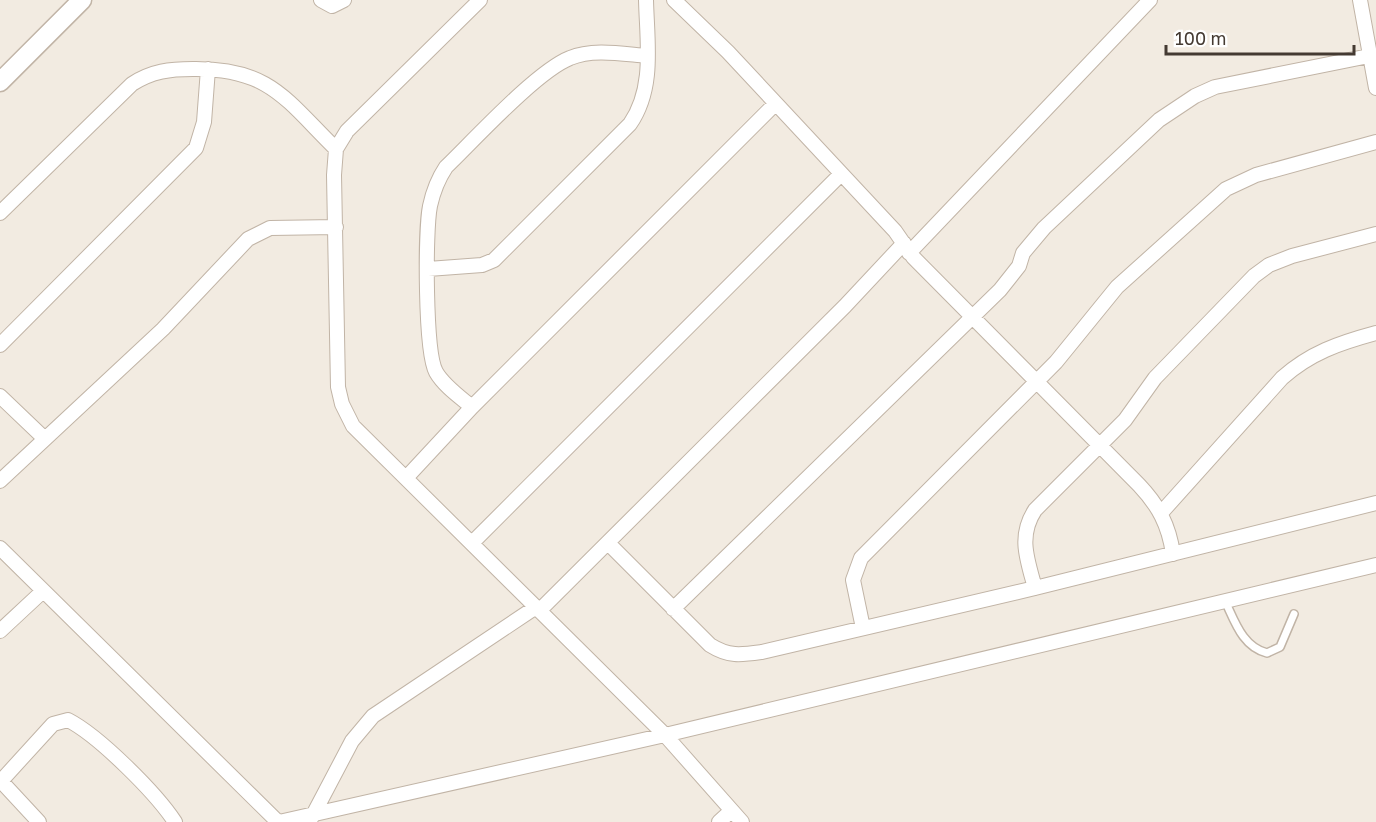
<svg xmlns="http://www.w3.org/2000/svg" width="1376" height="822" font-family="'Golos Text',sans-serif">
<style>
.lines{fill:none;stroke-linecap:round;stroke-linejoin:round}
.service-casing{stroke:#c1b4a6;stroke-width:10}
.minor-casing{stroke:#c1b4a6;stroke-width:16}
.tertiary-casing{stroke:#c1b4a6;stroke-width:21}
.service{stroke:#fff;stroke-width:7}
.minor{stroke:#fff;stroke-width:14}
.tertiary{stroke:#fff;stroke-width:18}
</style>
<rect width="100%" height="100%" fill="#f2ebe1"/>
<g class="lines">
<defs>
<path id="service" d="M1226,603C1235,622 1243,647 1267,653L1280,647L1294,614"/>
<path id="minor" d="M321,0L332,6L344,0
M480,0L347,131L336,149L334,175L338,387L342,404L353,426L665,735L742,822
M674,0L728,52L895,231L913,257L1139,485C1158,505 1169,525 1173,554
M1360,0L1376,88
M0,213L132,84C152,71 170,69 193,69C270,68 286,100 336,149
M909,253L1150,0
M428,269L482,265L494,260L630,124C655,88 647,42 646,0
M0,345L196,148L204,122L208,69
M0,396L45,439
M472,407C460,397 444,386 436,372C425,352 425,231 430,206C433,192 438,179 446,167C474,140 537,71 570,58C593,48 623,54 647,56
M406,478L472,407L775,104
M0,481L163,329L248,239L270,228L336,227
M1161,513L1282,378C1310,353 1339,343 1376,333
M473,542L841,174
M609,544L710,645C729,657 741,655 762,652L1035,588L1376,503
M0,548L278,822
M1035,588C1027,559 1018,536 1035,510L1125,420L1155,378L1254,276L1269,265L1292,256L1376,234
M673,609L1000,290L1019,266L1023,253L1044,228L1159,120L1195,96L1215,87L1369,56
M540,610L845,306L904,243
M863,628L853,580L861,558L1056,362L1117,287L1226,189L1256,175L1376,142
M0,631L43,591
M0,780L39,822
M1,781L53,724L68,720C99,736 156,793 175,822
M312,817L352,741L373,716L536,607
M279,822L665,735L1376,565
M719,822L731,811"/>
<path id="tertiary" d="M0,82L82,0"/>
</defs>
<use href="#service" class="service-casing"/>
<use href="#minor" class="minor-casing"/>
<use href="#tertiary" class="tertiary-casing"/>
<use href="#service" class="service"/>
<use href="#minor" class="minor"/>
<use href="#tertiary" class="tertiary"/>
</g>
<path d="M1166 45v9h188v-9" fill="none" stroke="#443a32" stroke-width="3"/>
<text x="1175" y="45" font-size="18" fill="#443a32" stroke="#ffffff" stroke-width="4.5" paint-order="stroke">100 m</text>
</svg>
